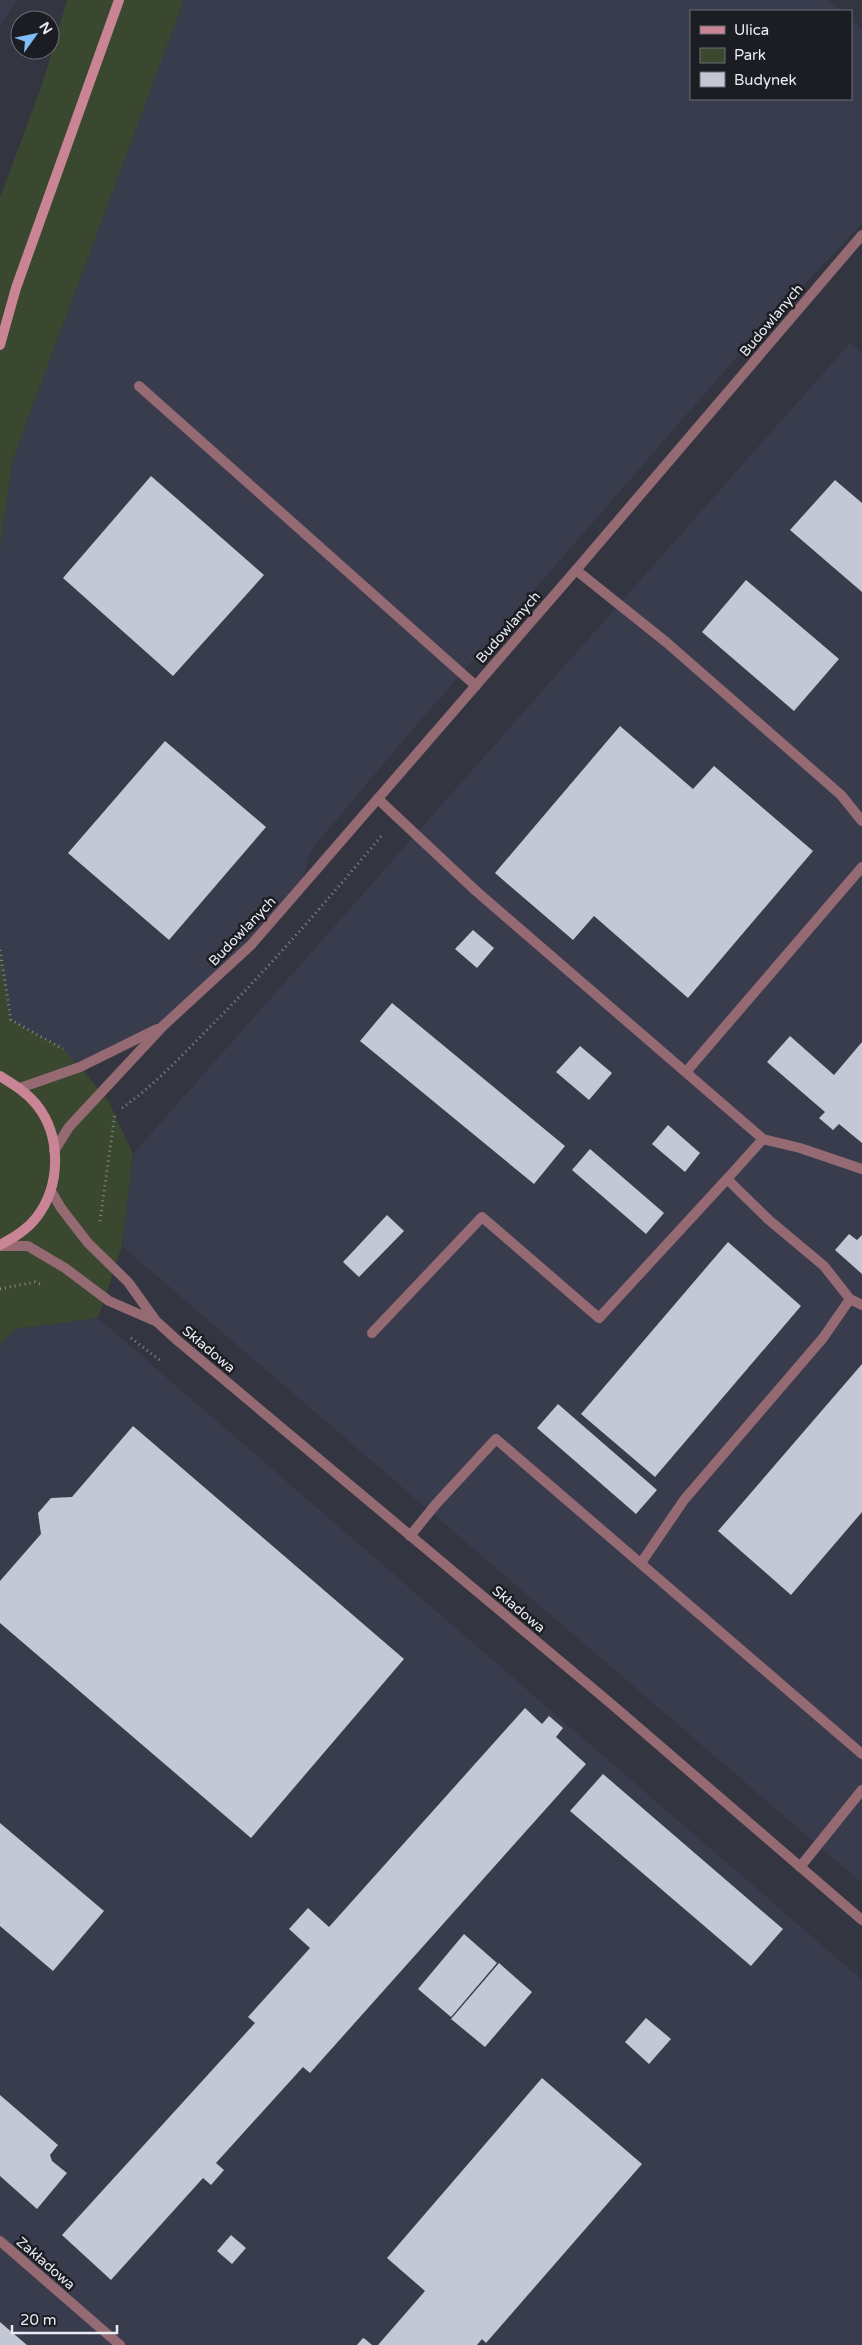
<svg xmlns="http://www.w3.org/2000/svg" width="862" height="2345" font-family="'Varela Round',sans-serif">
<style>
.built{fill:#383c4d}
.green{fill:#39482e}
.building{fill:#c4c8d5}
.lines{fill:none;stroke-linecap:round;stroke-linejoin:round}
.path{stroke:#868991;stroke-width:3;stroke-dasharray:1 4;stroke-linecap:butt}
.lane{stroke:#956a73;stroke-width:10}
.street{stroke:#956a73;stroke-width:10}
.secondary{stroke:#c98595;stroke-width:10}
.labels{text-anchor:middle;stroke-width:5;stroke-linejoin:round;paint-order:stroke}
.street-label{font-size:14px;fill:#eaecf3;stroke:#1c1d22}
</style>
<rect width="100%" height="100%" fill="#333640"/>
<path class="built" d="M0,0H17L0,26Z
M184,0H828L841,11H691V99H851V20L862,30V223L741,352L413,729L311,850L300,888L251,945L163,1026L80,1067L11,1020L0,950V546L13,459Z
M850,343L862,353V1883L122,1246L133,1154Z
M98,1318L862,1980V2345H0V1345L15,1329Z"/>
<path class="green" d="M67,0H184L13,459L0,546V198L43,82Z
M0,950L11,1020L61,1047L80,1067L109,1102L133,1154L122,1246L98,1318L15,1329L0,1345Z"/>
<path class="building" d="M151,476L264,575L173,676L63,578Z
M835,480L862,503V592L790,530Z
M746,580L839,659L794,711L702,632Z
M620,726L693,789L714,766L813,851L688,998L594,916L573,940L495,873Z
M165,741L266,827L169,940L68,853Z
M473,930L494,948L477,968L455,949Z
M392,1003L565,1146L534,1184L360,1041Z
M790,1036L834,1075L862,1042V1143L839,1124L833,1130L819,1118L825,1112L767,1062Z
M580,1046L612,1073L589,1100L556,1072Z
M668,1125L700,1153L685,1172L652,1144Z
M590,1149L664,1213L646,1234L572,1170Z
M387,1215L404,1231L359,1277L343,1262Z
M849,1234L857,1240L862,1235V1274L835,1250Z
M728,1242L801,1306L655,1477L581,1414Z
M862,1364V1512L791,1595L718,1531Z
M558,1404L657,1490L636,1514L537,1428Z
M133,1426L404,1659L251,1838L0,1623V1581L41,1534L38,1513L51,1498L72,1497Z
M525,1708L542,1724L549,1716L563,1728L556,1737L586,1764L310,2073L303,2067L216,2163L224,2170L211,2185L203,2178L111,2280L62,2235L255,2023L248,2017L310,1948L289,1929L308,1908L329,1927Z
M603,1774L783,1929L751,1966L570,1811Z
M0,1823L104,1911L53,1971L0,1926Z
M464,1934L497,1963L451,2017L418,1989Z
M499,1963L532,1992L485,2047L451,2019Z
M646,2018L671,2039L649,2064L625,2042Z
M542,2078L642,2164L486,2343L482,2339L477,2345H378L425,2291L387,2258Z
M0,2095L58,2145L50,2155L52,2161L67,2173L37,2209L0,2176Z
M231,2235L246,2248L232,2264L217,2251Z
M0,2322L14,2334L27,2345H0Z
M363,2338L365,2339L372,2345H357Z"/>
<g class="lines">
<path class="path" d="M0,950L11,1020L63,1049
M122,1108C155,1085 183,1054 212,1025C272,964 328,900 383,834
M100,1221L115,1113
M0,1289L35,1282L43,1285
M131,1338L161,1361"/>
<path class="lane" d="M139,386L476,686
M576,570L666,642L841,795L862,821
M378,799L476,891L763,1139L800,1148L862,1169
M686,1072L862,867
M850,1299L862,1305
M372,1333L482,1217L599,1318L727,1179
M410,1536L436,1504L496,1439L862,1754
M641,1563L684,1500L823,1338L850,1299L824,1266L769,1220L727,1179L763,1139
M800,1867L862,1790"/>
<path class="street" d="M20,1088L80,1067L157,1029
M54,1151L69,1127L163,1026L251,945L576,570L862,235
M51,1191L61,1208L88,1243L128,1282L156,1321L178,1341L609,1702L862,1920
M0,1246H28L65,1268L109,1301L155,1321
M0,2241L120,2345"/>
<path class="secondary" d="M0,345L16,288L119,0
M0,1076C13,1084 26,1092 36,1104C62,1136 61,1186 36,1218C27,1230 13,1238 0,1245"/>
</g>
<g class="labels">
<g class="street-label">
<text transform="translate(771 320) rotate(-50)" y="5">Budowlanych</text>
<text transform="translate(508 627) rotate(-49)" y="5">Budowlanych</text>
<text transform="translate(242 931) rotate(-46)" y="5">Budowlanych</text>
<text transform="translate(209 1349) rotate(40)" y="5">Składowa</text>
<text transform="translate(519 1609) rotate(40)" y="5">Składowa</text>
<text transform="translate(46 2263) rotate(41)" y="5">Zakładowa</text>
</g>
</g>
<rect x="690" y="10" width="162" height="90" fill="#1c1d22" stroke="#6e7076"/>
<rect x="700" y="26" width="25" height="8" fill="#c98595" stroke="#6e7076"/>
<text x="734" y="35" font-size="15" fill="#eaecf3">Ulica</text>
<rect x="700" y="48" width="25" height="15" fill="#39482e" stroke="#6e7076"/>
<text x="734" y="60" font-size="15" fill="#eaecf3">Park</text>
<rect x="700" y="72" width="25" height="15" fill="#c4c8d5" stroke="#6e7076"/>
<text x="734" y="85" font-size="15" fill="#eaecf3">Budynek</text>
<g transform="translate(35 35) rotate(57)"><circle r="24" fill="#1c1d22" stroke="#6e7076"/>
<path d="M0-4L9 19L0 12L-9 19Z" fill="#7ebdf9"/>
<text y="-8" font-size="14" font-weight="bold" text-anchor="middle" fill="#eaecf3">N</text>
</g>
<path d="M12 2325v8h105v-8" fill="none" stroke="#eaecf3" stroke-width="2.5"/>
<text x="20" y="2325" font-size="15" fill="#eaecf3" stroke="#1c1d22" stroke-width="4" paint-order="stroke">20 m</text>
</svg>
